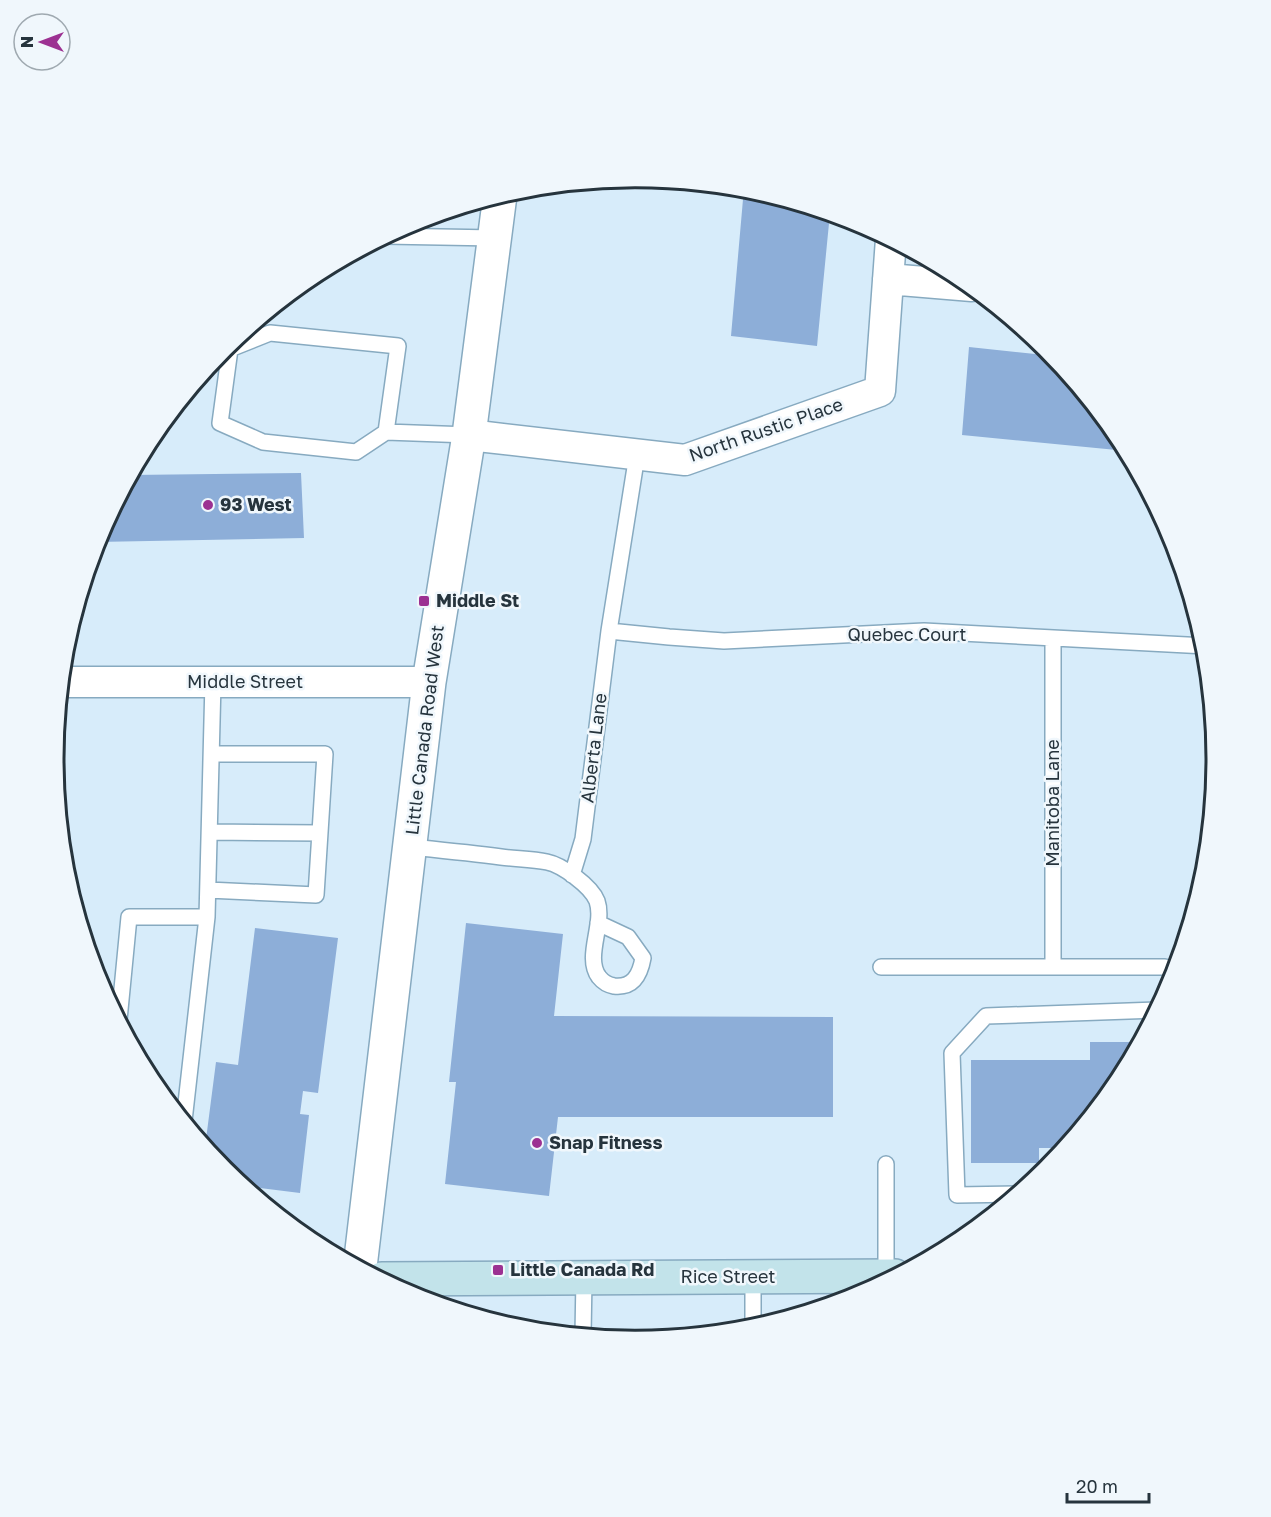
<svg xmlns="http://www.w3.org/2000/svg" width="1271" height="1517" font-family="'Golos Text',sans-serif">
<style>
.building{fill:#8daed8}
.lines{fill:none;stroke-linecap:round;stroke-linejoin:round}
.service-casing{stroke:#87aac0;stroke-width:18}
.minor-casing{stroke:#87aac0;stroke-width:33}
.tertiary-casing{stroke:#87aac0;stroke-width:36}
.secondary-casing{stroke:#87aac0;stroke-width:36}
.service{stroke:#fff;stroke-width:15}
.minor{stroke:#fff;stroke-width:30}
.tertiary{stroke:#fff;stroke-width:33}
.secondary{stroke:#c2e3ea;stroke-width:33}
.poi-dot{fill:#9c3192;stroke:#f0f7fc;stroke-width:2}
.labels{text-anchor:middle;stroke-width:5;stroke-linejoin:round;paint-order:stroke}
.street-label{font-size:18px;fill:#26343d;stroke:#f0f7fc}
.poi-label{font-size:18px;font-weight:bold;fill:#26343d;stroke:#f0f7fc;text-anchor:start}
.rim{fill:none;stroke:#26343d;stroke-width:3}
</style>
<rect width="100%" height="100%" fill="#d7ecfa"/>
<path class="building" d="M744,188L830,213L817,346L731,336Z
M969,347L1054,356L1119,436L1127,451L962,435Z
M301,473L304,538L96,542L131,475Z
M466,923L563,934L554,1016L833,1017V1117H558L549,1196L445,1184L456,1082H449Z
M255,928L338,938L318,1093L303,1091L300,1114L309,1115L300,1193L244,1186L224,1169L205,1147L216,1062L238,1065Z
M1090,1042H1140L1119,1082L1064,1148H1039V1163H971V1060H1090Z"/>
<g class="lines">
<defs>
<path id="service" d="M385,236L495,238
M386,432L356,452L263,442L220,423L230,349L270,333L398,346L386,432L469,435
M609,631L669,637L724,641L924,631L1206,646
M1053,639V967
M210,832L320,833
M410,847C440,850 471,853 501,857C516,859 532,859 547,862C562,865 591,886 597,901C605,924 584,957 599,977C603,982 608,985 614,986C633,988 640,975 643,958L628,937L598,923
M572,875L583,839L609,631L637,455
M208,890L316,895L325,754H212
M881,967H1165
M119,1020L129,917H207L213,682
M184,1121L207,917
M886,1164V1276
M1017,1194L957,1195L952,1053L986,1016L1157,1010
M753,1277V1328
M583,1335L584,1278"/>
<path id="minor" d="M888,279L972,286
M469,435L685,460L880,391L891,239
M62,682H429"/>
<path id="tertiary" d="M360,1267L429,682L469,435L500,195"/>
<path id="secondary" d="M382,1279L895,1276"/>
</defs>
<use href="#service" class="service-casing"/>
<use href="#minor" class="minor-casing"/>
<use href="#tertiary" class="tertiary-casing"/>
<use href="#secondary" class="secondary-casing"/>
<use href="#service" class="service"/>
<use href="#minor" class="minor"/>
<use href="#tertiary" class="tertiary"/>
<use href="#secondary" class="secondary"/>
</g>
<g class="poi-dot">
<circle cx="208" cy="505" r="6"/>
<rect x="418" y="595" width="12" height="12" rx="3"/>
<circle cx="537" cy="1143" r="6"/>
<rect x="492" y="1264" width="12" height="12" rx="3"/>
</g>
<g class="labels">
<g class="street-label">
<text transform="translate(766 430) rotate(-19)" y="6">North Rustic Place</text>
<text x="907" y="641">Quebec Court</text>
<text x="245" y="688">Middle Street</text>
<text transform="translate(425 730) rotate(-83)" y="6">Little Canada Road West</text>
<text transform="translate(594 748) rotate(-83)" y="6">Alberta Lane</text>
<text transform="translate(1053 803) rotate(-90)" y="6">Manitoba Lane</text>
<text x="728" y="1283">Rice Street</text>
</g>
<g class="poi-label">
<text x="220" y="511">93 West</text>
<text x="436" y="607">Middle St</text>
<text x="549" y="1149">Snap Fitness</text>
<text x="510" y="1276">Little Canada Rd</text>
</g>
</g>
<path d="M0 0H1271V1517H0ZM64 759a571 571 0 1 1 1142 0a571 571 0 1 1-1142 0Z" fill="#f0f7fc" fill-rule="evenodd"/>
<path class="rim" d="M64 759a571 571 0 1 1 1142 0a571 571 0 1 1-1142 0Z"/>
<g transform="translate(42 42) rotate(270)"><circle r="28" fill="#f0f7fc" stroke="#9fa9b0" stroke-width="1.5"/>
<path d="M0-4.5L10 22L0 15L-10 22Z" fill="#9c3192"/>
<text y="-9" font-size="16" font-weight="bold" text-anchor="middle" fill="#26343d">N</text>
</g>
<path d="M1067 1493v9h82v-9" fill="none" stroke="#26343d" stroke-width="3"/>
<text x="1076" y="1493" font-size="18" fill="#26343d" stroke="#f0f7fc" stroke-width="4.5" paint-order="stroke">20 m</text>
</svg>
